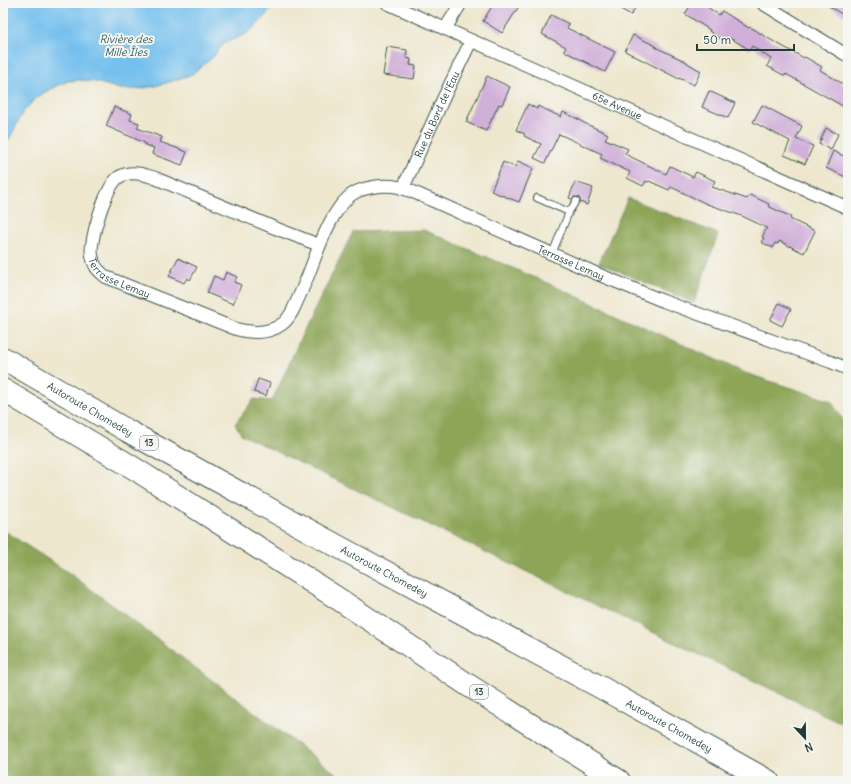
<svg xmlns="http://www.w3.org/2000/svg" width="851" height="784" font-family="Delius,sans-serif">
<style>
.forest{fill:#8ca556;stroke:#567145}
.water{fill:#74c0ee;stroke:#4a7e91}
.building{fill:#d0afd9}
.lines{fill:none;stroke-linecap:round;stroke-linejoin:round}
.service-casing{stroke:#3e564b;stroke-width:8}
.minor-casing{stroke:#3e564b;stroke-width:14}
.motorway-casing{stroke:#3e564b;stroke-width:24}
.service{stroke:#fff;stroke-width:6}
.minor{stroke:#fff;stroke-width:12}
.motorway{stroke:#fff;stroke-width:22}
.labels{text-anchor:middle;stroke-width:4;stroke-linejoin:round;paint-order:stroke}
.shield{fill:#f6f6f2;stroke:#60746d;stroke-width:1}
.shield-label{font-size:9px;font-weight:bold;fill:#1f3d34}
.street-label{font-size:10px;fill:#1f3d34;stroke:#f6f6f2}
.water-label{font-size:11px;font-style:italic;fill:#345e62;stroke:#f6f6f2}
</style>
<rect width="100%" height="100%" fill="#f6f6f2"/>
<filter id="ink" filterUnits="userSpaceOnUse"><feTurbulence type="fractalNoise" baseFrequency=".025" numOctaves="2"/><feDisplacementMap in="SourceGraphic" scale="8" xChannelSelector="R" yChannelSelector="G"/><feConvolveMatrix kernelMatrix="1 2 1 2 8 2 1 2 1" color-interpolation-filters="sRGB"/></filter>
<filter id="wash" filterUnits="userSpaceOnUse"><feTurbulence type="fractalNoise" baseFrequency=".012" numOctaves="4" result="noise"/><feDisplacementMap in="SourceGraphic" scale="16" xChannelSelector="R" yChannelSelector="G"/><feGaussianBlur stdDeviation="0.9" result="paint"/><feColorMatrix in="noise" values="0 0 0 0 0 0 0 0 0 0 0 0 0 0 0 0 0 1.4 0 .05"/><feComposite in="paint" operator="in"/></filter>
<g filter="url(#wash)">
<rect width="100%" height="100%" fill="#eee7ce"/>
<path class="forest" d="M628,198L718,234L694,303L599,263Z
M424,230L552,285L745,373L831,401L848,428V726L242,435L235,424L254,399L272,401L302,335L353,232Z
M3,530L72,575L346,781H3Z"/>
<path class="water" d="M3,3H276L258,24L246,34L223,44L212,58L192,74L173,81L155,86L138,89H120L96,82L80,80L68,81L56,86L42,94L32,102L24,111L3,150Z"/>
<g id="blocks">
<path class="building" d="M494,3H521L502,33L483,21Z
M610,3H638L631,15Z
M692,3H701L719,15L722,11L749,28L750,27L771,40L804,58L805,57L822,67L820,70L848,87V109L786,74L785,76L767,66L771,59L752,46L750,50L730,38L727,43L709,31L710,30L685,14Z
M824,3H848V18Z
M551,15L569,24L567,28L615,52L605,72L564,51L566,47L542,34Z
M633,35L656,46L655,47L687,62V63L701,71L694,85L679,78V79L625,51Z
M387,47L407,50L406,58L411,59L410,65L416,66L414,79L383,75Z
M487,76L510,87L502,105L499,104L486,131L466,122Z
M709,91L735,103L728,118L702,107Z
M528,104L537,109L538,106L561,117L563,112L582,121V122L608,134L605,139L628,149L625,154L666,174L670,166L693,177L696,172L715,181L712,187L747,199L750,195L769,204L768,206L791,217L790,219L815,231L804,253L779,241L778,244L775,243L773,248L761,242L764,238L762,237L767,228L742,216L707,204L671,187L669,190L649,181L648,182L646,181L643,186L627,178L630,172L600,158L602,154L559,134L545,163L534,158L541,144L524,136L525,134L516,130Z
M762,105L802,126L796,139L813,146L805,164L784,155L790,141L753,122Z
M114,107L132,114L130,120L139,123L137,128L162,137L160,142L187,152L182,165L152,154L154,148L145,145V143L106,126Z
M826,128L838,134L831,150L819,144Z
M833,151L848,158V178L826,168Z
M518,161L533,168L519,202L491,191L503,162L515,167Z
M575,182L593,188L587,205L580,202V199L578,197H574L572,199L569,198Z
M178,258L197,267L190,280L187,278L184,283L169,276Z
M226,272L237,277L234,282L241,285L233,304L207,293L214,276L223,280Z
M779,303L791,309L782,326L770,320Z
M258,379L270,383L266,396L254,392Z"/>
</g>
</g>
<g filter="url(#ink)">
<use href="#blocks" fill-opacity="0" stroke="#3e564b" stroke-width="1"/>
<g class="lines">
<defs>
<path id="service" d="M537,198L569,212L552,254
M569,212L576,201"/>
<g id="minor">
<path id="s1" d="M387,3L848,208"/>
<path d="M762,3L848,56"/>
<path d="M445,29L461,3"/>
<path id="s2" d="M403,188L444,97L471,41"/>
<path id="s3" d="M319,245L275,228L155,178C144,174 130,170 119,177C106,186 94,229 92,245C91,251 92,258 94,263C96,269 101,273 106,277L236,329C251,333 269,334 282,324C287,321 289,316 292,312C298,299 304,286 309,273C318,250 331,210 351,195C362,187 384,184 398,187C409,189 419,195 429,199L595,273L663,301L831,362L848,369"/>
</g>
<g id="motorway">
<path id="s4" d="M3,358L126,430L218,481L352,554L602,688L768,781"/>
<path d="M3,390L132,467L340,600L468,685L619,781"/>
</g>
</defs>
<use href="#service" class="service-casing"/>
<use href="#minor" class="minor-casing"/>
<use href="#motorway" class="motorway-casing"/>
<use href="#service" class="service"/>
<use href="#minor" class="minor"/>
<use href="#motorway" class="motorway"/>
</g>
</g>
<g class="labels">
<g class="shield">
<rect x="140" y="436" width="18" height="14" rx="3"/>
<rect x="470" y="685" width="18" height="14" rx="3"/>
</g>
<g class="shield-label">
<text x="149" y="446">13</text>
<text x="479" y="695">13</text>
</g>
<g class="street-label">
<text dy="4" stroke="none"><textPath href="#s1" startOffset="252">65e Avenue</textPath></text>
<text dy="4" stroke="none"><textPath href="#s2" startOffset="81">Rue du Bord de l'Eau</textPath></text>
<text dy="4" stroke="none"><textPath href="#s3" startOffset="899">Terrasse Lemay</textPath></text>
<text dy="4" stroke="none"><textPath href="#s3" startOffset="337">Terrasse Lemay</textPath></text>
<text dy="4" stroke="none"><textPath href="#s4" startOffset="101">Autoroute Chomedey</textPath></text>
<text dy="4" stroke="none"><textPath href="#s4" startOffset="437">Autoroute Chomedey</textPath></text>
<text dy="4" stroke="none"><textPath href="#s4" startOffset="761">Autoroute Chomedey</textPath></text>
</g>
<g class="water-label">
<text x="126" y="43">Rivière des<tspan x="126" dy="13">Mille Îles</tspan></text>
</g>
</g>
<rect width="851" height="784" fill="none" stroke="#f6f6f2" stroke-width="16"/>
<g transform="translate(805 738) rotate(158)" stroke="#f6f6f2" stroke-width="3" paint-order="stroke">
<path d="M0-3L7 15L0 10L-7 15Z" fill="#1f3d34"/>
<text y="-6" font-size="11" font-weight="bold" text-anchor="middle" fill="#1f3d34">N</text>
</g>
<path d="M697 44v6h97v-6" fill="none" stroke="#1f3d34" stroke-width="2"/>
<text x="703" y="44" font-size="12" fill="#1f3d34" stroke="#f6f6f2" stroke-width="3" paint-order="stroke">50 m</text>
</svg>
